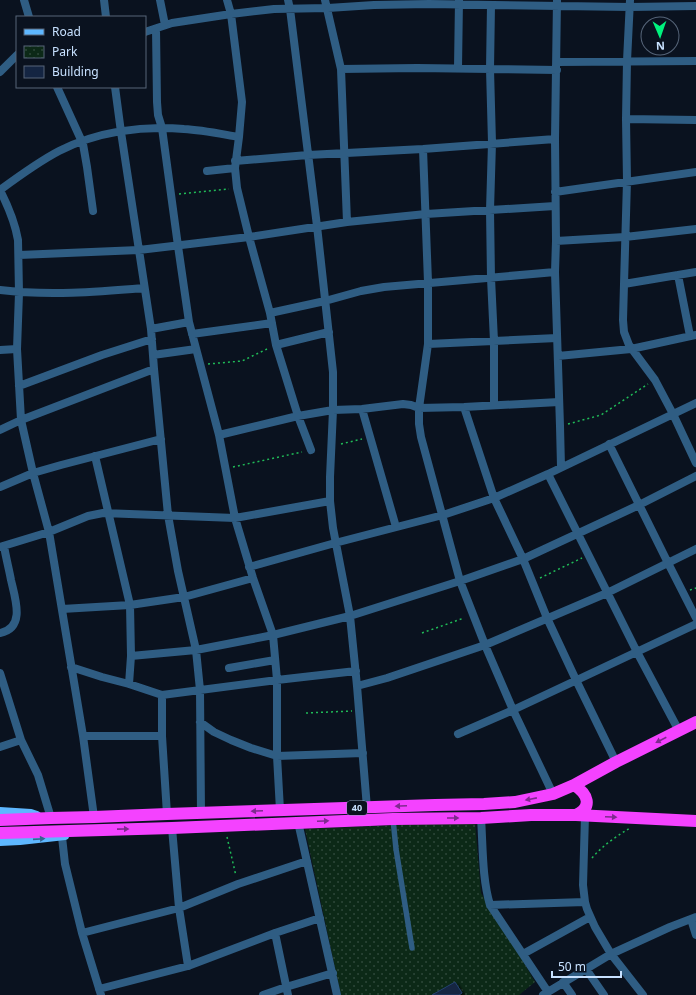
<svg xmlns="http://www.w3.org/2000/svg" width="696" height="995" font-family="'Noto Sans',sans-serif">
<style>
.park{fill:url(#park-dots)}
.building{fill:#142542;stroke:#234170;filter:url(#shadow)}
.lines{fill:none;stroke-linecap:round;stroke-linejoin:round}
.path{stroke:#20bb58;stroke-width:1.5;stroke-dasharray:2 3;stroke-linecap:butt}
.lane{stroke:#2f5d83;stroke-width:5.5}
.street{stroke:#2f5d83;stroke-width:8}
.secondary{stroke:#5eb7ff;stroke-width:8}
.highway{stroke:#f442ff;stroke-width:12}
.oneway{fill:#7f2a8f}
.oneway2{fill:#34648f}
.labels{text-anchor:middle;stroke-width:3;stroke-linejoin:round;paint-order:stroke}
.shield{fill:#0a121f;stroke:#8ea3bc;stroke-width:1}
.shield-label{font-size:9px;font-weight:bold;fill:#c7e1ff}
</style>
<defs>
<pattern id="park-dots" width="8" height="8" patternUnits="userSpaceOnUse"><rect width="8" height="8" fill="#0c2917"/><path d="M2 2h.1M6 6h.1" fill="none" stroke="#2e483a" stroke-width="1.8" stroke-linecap="round"/></pattern>
<filter id="shadow"><feDropShadow dx="3" dy="2" stdDeviation="1" flood-color="#0009"/></filter>
</defs>
<rect width="100%" height="100%" fill="#0a121f"/>
<path class="park" d="M475,822L481,893L509,937L535,982L519,995H341L305,829Z"/>
<path class="building" d="M455,982L462,993L459,995H432Z"/>
<g class="lines">
<path class="path" d="M179,194L229,189
M208,364L242,361L267,349
M568,424L601,415L648,384
M341,444L362,439
M233,467L302,452
M540,578L582,558
M690,590L696,588
M422,633L464,618
M306,713L352,711
M227,837L236,876
M592,858C603,845 617,836 630,828"/>
<path class="lane" d="M393,819L396,849L412,948"/>
<path class="street" d="M24,0L29,17
M104,0L106,17
M160,0L165,25
M227,0L231,14L242,102L239,137L235,168L237,188L249,237L270,313L276,345L298,416L311,450
M288,0L290,9L317,226L333,372V410L330,477V501L333,528L350,616L357,686L367,808
M325,0L341,69L347,222
M557,0L555,139L556,241L555,272L560,426L561,467
M630,0L627,61L626,119L627,181L624,284L623,320L624,332L629,345L655,380L673,414L696,463
M491,5L490,69L492,143L490,210L491,278L494,341V405
M156,29L157,102L158,115L162,128L178,246L189,322L219,435L235,518L253,578L273,635L277,680V756L280,810
M145,32L172,23L231,14L274,9L328,8L374,5L429,4L630,7L696,6
M557,62L696,61
M458,68L459,0
M341,69L417,68L557,70
M0,72L17,55
M57,87L83,144L87,167L93,211
M626,119L696,120
M423,149L428,282V344L419,408V424L421,437L460,581L485,645L513,710L553,794
M235,161L308,155L423,149L555,139
M207,171L235,168
M0,190C8,206 15,222 18,240L19,293L17,349L21,420L33,473L49,532L83,736L94,817
M0,190C19,176 38,162 59,151C96,132 142,125 184,129C202,130 221,134 239,137
M555,192L696,172
M556,241L625,237L696,229
M19,255L139,250L249,237L347,222L426,214L555,206
M678,275L690,336
M624,284L696,272
M0,290C48,296 96,292 144,288
M270,313L325,301L361,291L384,287L555,272
M151,329L189,322
M192,334L272,323
M428,344L557,338
M276,345L329,332
M0,350L17,349
M153,355L196,349
M558,356L631,349L696,335
M154,369L168,515L178,571L196,650L200,690L201,813
M19,386L102,355L152,339
M464,407L494,498L523,559L547,618L576,680L616,762
M362,409L396,527
M0,430L21,420L154,369L151,329L121,132L115,87
M219,435L298,416L333,410L362,409L403,404L411,405L419,408L464,407L559,402
M609,444L668,563L696,618
M95,456L130,605L131,656L129,684
M548,474L637,652L679,731
M0,487L33,473L61,465L161,439
M0,547L49,532L88,516L103,513L235,518L330,501
M249,567L335,543L443,515L494,498L548,474L696,403
M62,609L130,605L184,597L253,578
M0,633C26,628 15,598 11,580C9,569 6,558 4,546
M131,656L196,650L273,635L350,616L460,581L523,559L639,505L696,476
M71,667L102,677L129,684L162,695L277,680L356,671
M229,668L275,660
M0,673L21,740L38,775L51,818
M357,686L387,678L485,645L607,593L696,549
M162,695V736L167,814
M200,722L214,732L231,740L251,748L277,756L363,753
M458,734L513,710L696,624
M83,736H162
M0,747L21,740
M585,816L583,885L585,902L587,909L595,927L611,954L643,995
M481,818C483,847 482,878 490,905L548,992
M298,822L337,995
M172,828L179,908L188,966
M62,837L65,864L82,933L101,995
M490,905L585,902
M691,919L696,935
M82,933L179,908L238,884L307,861
M275,933L288,995
M523,954L590,917
M586,969L604,995
M563,982L572,995
M99,989L188,966L275,933L320,918
M263,995L286,987L333,973
M543,995L611,954L670,927L696,917"/>
<path class="secondary" d="M0,811L31,813L37,815
M0,842L20,841L65,836"/>
<path class="highway" d="M574,785C588,794 593,807 576,815
M0,820L51,818L94,817L167,814L435,805L484,804L515,802L553,794L574,785L616,762L696,722
M0,833L172,828L393,819L481,818L531,815H576L696,821"/>
</g>
<defs><path id="oneway-solid" d="M-6-.8H1V-3.2L6.5 0L1 3.2V.8H-6Z"/></defs>
<g class="oneway">
<use href="#oneway-solid" transform="translate(661 740) rotate(153)"/>
<use href="#oneway-solid" transform="translate(531 799) rotate(169)"/>
<use href="#oneway-solid" transform="translate(401 806) rotate(178)"/>
<use href="#oneway-solid" transform="translate(257 811) rotate(178)"/>
<use href="#oneway-solid" transform="translate(611 817) rotate(3)"/>
<use href="#oneway-solid" transform="translate(453 818)"/>
<use href="#oneway-solid" transform="translate(323 821) rotate(-2)"/>
<use href="#oneway-solid" transform="translate(123 829) rotate(-1)"/>
</g>
<use class="oneway2" href="#oneway-solid" transform="translate(39 839) rotate(-4)"/>
<g class="labels">
<rect class="shield" x="347" y="801" width="20" height="14" rx="3"/>
<g class="shield-label">
<text x="357" y="811">40</text>
</g>
</g>
<rect x="16" y="16" width="130" height="72" fill="#0a121f" stroke="#566579"/>
<rect x="24" y="29" width="20" height="6" fill="#5eb7ff" stroke="#566579"/>
<text x="52" y="36" font-size="12" fill="#c7e1ff">Road</text>
<rect x="24" y="46" width="20" height="12" fill="url(#park-dots)" stroke="#566579"/>
<text x="52" y="56" font-size="12" fill="#c7e1ff">Park</text>
<rect x="24" y="66" width="20" height="12" fill="#142542" stroke="#566579"/>
<text x="52" y="76" font-size="12" fill="#c7e1ff">Building</text>
<g transform="translate(660 36) rotate(178)"><circle r="19" fill="#0a121f" stroke="#566579"/>
<path d="M0-3L7 15L0 10L-7 15Z" fill="#00f27e"/>
<text y="-6" font-size="11" font-weight="bold" text-anchor="middle" fill="#c7e1ff">N</text>
</g>
<path d="M552 971v6h69v-6" fill="none" stroke="#c7e1ff" stroke-width="2"/>
<text x="558" y="971" font-size="12" fill="#c7e1ff" stroke="#0a121f" stroke-width="3" paint-order="stroke">50 m</text>
</svg>
